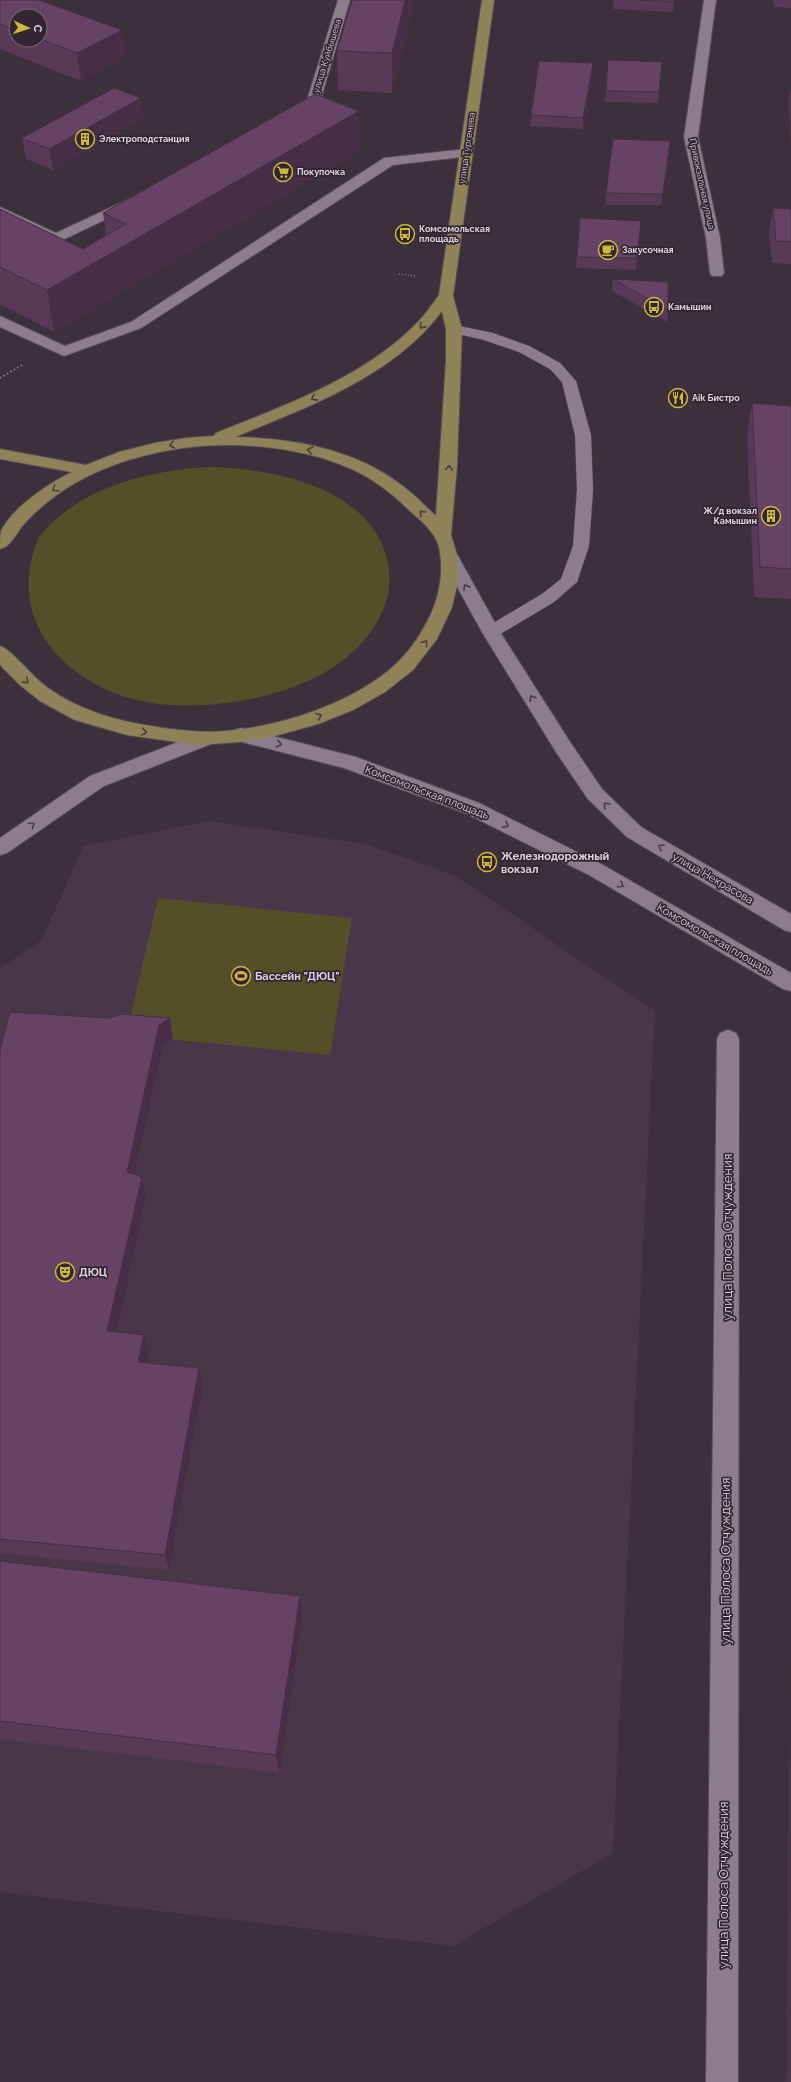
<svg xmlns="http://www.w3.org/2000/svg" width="791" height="2082" font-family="Raleway,sans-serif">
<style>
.built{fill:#493648}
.green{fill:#554f29}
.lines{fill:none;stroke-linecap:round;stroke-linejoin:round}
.service-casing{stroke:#584d57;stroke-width:1}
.minor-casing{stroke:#584d57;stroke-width:2}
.tertiary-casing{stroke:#584d57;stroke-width:2}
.secondary-casing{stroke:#584d57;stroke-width:2}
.primary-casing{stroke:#584d57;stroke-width:2}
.path-far1{stroke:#847983;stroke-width:1.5;stroke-dasharray:1 2;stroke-linecap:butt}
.path{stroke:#847983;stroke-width:2;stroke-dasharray:1.5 2.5;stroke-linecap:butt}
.service{fill:#8d7d8c;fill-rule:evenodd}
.minor{fill:#8d7d8c;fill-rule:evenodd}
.tertiary{fill:#8d7d8c;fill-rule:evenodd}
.secondary{fill:#8d7d8c;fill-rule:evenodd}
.primary{fill:#908258;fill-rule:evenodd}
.wall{fill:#583956;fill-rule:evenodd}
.shaded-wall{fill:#472e46}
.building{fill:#664264;stroke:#472e46}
.oneway{stroke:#4a3d3c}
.oneway2{stroke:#4a3c48}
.labels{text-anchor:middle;stroke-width:3.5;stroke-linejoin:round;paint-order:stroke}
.far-street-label{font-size:9px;fill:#ddd4dc;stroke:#332632}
.far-poi-label{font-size:9px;font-weight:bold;fill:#ddd4dc;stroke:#332632;text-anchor:start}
.street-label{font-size:11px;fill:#ddd4dc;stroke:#332632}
.poi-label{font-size:11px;font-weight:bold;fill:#ddd4dc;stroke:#332632;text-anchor:start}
.near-street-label{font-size:13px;fill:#ddd4dc;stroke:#332632}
</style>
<rect width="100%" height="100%" fill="#3d303c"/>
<path class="built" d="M210,821L365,844L454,875L655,1011L613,1853L453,1946L0,1892V968L42,940L83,846Z
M790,1668L791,2082H786Z"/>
<path class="green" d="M211,467C272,469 362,485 385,552C393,576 390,601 377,622C338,691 231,711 159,704C78,695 0,628 39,537C79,487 150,470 211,467Z
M158,898L352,918L330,1055L126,1035Z"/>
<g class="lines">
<defs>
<path id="service" d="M454,325L493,333L529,346L560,363L576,381L591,435L593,490L589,546L577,582L554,602L497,636L491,638L485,636L482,632L485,628L542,594L561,579L573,546L577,490L575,435L562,382L550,369L519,352L484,340L449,332L447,329L449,326Z"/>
<path id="minor" d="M338,0H350L317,112L304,120H294L292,117L304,110Z
M704,0H716L698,137L720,238L724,273L722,276H712L710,273L706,238L684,137Z
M466,149L471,150L473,153L471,156L393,165L141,328L64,356L0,327V316L65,346L131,322L384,158Z
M131,198L136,199L138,202L136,205L56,243L0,216V207L56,233Z
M728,1030L736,1033L739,1039L738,2082H706L717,1039L720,1033Z"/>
<path id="tertiary" d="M204,732L211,734L214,739L211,744L104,786L7,853L0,855V838L90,776Z"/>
<path id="secondary" d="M449,551L455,552L458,556L500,632L570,742L602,789L641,827L791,914V932L784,930L627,837L588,799L556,752L482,632L440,556L443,552Z
M241,728L356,757L479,803L603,865L791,973V991L783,989L589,875L465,813L344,768L234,740L231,735L234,730Z"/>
<path id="primary" d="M482,0H494L453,296L462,329L457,466L451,535L457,555L458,581L452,607L437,639L413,670L385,692L353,710L318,724L275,736L239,742L198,745L127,735L75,720L40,701L20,685L2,667L0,664V646C11,649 32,676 44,685C86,717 139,726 191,731C254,737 356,706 400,660C413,647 422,632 430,616C440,595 444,570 439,547C434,530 421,521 409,510C396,497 382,486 367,477C316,448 240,440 183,448C134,455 83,472 45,504C38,510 31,516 25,523C17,531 12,546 0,549C0,544 0,536 1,531C13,507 48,484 72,472L0,459V449L86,465L119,452L155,443L186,438L214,436L216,433C286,405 365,377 418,322C426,314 432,304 439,295ZM442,311L446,329V360L436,516C424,505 413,493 400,484C354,449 291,438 235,437C308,407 394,376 442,311Z"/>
</defs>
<use href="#service" class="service-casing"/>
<use href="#minor" class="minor-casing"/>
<use href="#tertiary" class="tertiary-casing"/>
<use href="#secondary" class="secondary-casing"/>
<use href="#primary" class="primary-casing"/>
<path class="path-far1" d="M399,274L415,276"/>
<path class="path" d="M0,378L22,365"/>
<use href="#service" class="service"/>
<use href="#minor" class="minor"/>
<use href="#tertiary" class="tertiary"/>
<use href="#secondary" class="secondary"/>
<use href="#primary" class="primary"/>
</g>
<path class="wall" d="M0,0L122,30L125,57L81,81L0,49ZM16,16H40V40H16Z
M352,0H412V11L392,93L338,90L337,51Z
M614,0H674L673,12L613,9Z
M773,0H791V8L774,7Z
M608,60L662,62L658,103L605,102Z
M592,74L583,129L530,126L531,115Z
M791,88V147L789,101Z
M359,111V151L54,332L0,304V209L83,249L106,235L103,213Z
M143,118L53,170L26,159L22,138Z
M670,141L661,205H605L606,193Z
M773,208L791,209V264L772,263L769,229Z
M580,218L641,221L636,270L576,268Z
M613,279L668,310L667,322L612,291Z
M752,403L791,406V599L754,597L747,433Z
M173,1039L163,1045L135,1175L142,1177L146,1196L116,1332L149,1352L146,1363L203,1385L169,1570L0,1553V1050Z
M0,1561L300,1596L302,1619L280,1773L0,1739Z"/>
<path class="shaded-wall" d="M405,0H412V11L392,93V53Z
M122,30L125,57L81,81L77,53Z
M593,63L592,74L583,129V118Z
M141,98L143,118L53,170L49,149Z
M359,111V151L54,332L47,290Z
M170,1018L173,1039L163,1045L131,1192L127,1172L159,1025Z
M142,1177L146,1196L113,1349L107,1331Z
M144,1335L149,1352L143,1380L138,1362Z
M199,1368L203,1385L169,1570L165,1555Z
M300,1596L302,1619L280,1773L276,1755Z"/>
<path class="building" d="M0,0H39L122,30L77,53L40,39V16H16V30L0,24Z
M352,0H405L392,53L337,51Z
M640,0H674V2Z
M608,60L662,62L659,92L606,91Z
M539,61L593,63L583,118L531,115Z
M114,88L141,98L49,149L22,138Z
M315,94L359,111L47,290L0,267V209L83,249L126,224L103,213Z
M613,139L670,141L663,194L606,193Z
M773,208L791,209V242L776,241Z
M580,218L641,221L637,258L577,257Z
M613,279L668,282V310Z
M752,403L791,406V569L760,567Z
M10,1012L109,1018L121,1014L170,1018L159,1025L127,1172L142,1177L107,1331L144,1335L138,1362L199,1368L165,1555L0,1539V1050Z
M0,1561L300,1596L276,1755L0,1721Z"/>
<defs><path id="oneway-chevron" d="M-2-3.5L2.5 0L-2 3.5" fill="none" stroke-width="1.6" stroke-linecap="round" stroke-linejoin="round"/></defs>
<g class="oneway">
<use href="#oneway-chevron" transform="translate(422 326) rotate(132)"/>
<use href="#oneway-chevron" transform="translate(314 398) rotate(152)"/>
<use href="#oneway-chevron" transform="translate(172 445) rotate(169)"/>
<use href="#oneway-chevron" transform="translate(310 450) rotate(-167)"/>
<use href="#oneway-chevron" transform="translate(449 468) rotate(-86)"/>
<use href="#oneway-chevron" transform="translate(55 489) rotate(145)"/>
<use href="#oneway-chevron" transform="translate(422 513) rotate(-134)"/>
<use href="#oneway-chevron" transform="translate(425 643) rotate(-53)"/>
<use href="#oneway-chevron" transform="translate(26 681) rotate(42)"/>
<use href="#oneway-chevron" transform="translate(319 716) rotate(-20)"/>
<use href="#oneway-chevron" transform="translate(144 732) rotate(10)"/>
</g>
<g class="oneway2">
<use href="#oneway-chevron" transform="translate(466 587) rotate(-119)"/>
<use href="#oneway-chevron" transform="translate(532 698) rotate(-122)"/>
<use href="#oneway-chevron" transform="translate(279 744) rotate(14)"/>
<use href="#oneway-chevron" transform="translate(606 805) rotate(-136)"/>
<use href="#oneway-chevron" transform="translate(32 825) rotate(-35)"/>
<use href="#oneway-chevron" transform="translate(506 825) rotate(27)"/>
<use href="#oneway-chevron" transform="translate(661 847) rotate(-150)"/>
<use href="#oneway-chevron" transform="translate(621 885) rotate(30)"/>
</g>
<defs>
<symbol id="building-ring" viewBox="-11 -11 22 22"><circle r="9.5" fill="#332632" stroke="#cdb938" stroke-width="1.5"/><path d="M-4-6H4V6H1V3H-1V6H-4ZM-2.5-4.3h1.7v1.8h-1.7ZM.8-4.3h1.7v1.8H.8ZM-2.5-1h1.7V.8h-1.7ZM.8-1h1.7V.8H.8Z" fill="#cdb938"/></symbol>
<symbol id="supermarket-ring" viewBox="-11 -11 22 22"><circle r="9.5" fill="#332632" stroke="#cdb938" stroke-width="1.5"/><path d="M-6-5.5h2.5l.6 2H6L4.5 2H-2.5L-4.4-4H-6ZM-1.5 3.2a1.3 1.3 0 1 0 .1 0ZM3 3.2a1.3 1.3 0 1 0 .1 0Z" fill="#cdb938"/></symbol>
<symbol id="bus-ring" viewBox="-11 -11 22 22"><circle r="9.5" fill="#332632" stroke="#cdb938" stroke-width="1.5"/><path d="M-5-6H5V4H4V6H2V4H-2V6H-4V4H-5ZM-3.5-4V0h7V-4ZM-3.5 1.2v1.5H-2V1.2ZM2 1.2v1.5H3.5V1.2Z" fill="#cdb938"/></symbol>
<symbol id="cafe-ring" viewBox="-11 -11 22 22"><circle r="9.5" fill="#332632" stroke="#cdb938" stroke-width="1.5"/><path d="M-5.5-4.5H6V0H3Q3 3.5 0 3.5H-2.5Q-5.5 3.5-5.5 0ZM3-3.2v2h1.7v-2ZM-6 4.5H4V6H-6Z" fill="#cdb938"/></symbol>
<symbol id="restaurant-ring" viewBox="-11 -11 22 22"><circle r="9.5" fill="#332632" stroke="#cdb938" stroke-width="1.5"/><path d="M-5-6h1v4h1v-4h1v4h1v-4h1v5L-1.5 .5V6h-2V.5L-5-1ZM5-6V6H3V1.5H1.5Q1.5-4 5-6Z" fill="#cdb938"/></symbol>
<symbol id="stadium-ring" viewBox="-11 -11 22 22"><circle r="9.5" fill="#332632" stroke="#cdb938" stroke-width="1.5"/><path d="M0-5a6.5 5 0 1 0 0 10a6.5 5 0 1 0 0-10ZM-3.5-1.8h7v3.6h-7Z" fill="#cdb938"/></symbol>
<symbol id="theatre-ring" viewBox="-11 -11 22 22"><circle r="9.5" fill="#332632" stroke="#cdb938" stroke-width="1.5"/><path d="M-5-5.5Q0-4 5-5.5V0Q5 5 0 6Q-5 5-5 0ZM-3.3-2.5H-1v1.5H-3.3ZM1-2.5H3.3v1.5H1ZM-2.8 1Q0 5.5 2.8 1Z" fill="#cdb938"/></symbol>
</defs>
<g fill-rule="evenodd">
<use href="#building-ring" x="74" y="128" width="22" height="22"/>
<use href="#supermarket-ring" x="272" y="161" width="22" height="22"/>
<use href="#bus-ring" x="394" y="223" width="22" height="22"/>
<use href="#cafe-ring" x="597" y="239" width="22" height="22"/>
<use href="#bus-ring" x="643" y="296" width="22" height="22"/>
<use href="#restaurant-ring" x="667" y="387" width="22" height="22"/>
<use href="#building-ring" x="760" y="505" width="22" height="22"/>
<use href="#bus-ring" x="476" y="851" width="22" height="22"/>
<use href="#stadium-ring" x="230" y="965" width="22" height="22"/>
<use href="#theatre-ring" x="54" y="1261" width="22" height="22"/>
</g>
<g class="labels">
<g class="far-street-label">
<text transform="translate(327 56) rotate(-73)" y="3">улица Куйбышева</text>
<text transform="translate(467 148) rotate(-82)" y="3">улица Тургенева</text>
<text transform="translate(702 184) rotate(78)" y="3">Привокзальная улица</text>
</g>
<g class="far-poi-label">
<text x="99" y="142">Электроподстанция</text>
<text x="297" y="175">Покупочка</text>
<text x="419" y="232">Комсомольская<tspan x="419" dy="10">площадь</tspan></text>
<text x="622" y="253">Закусочная</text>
<text x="668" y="310">Камышин</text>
<text x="692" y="401">Aik Бистро</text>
<text x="757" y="514" text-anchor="end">Ж/д вокзал<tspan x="757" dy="10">Камышин</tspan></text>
</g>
<g class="street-label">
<text transform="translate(427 792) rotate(21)" y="4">Комсомольская площадь</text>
<text transform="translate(713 878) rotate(30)" y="4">улица Некрасова</text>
<text transform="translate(715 939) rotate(30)" y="4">Комсомольская площадь</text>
</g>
<g class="poi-label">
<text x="501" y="860">Железнодорожный<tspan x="501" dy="13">вокзал</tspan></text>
<text x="255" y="980">Бассейн "ДЮЦ"</text>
<text x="79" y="1276">ДЮЦ</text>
</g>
<g class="near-street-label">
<text transform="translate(727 1237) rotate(-90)" y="5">улица Полоса Отчуждения</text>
<text transform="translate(725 1561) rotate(-90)" y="5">улица Полоса Отчуждения</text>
<text transform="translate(723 1885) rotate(-90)" y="5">улица Полоса Отчуждения</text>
</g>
</g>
<g transform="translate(28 28) rotate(93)"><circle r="19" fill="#332632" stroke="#776c76"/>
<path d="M0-3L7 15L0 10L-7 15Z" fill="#cdb938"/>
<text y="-6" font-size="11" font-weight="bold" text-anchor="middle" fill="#ddd4dc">С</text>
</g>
</svg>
